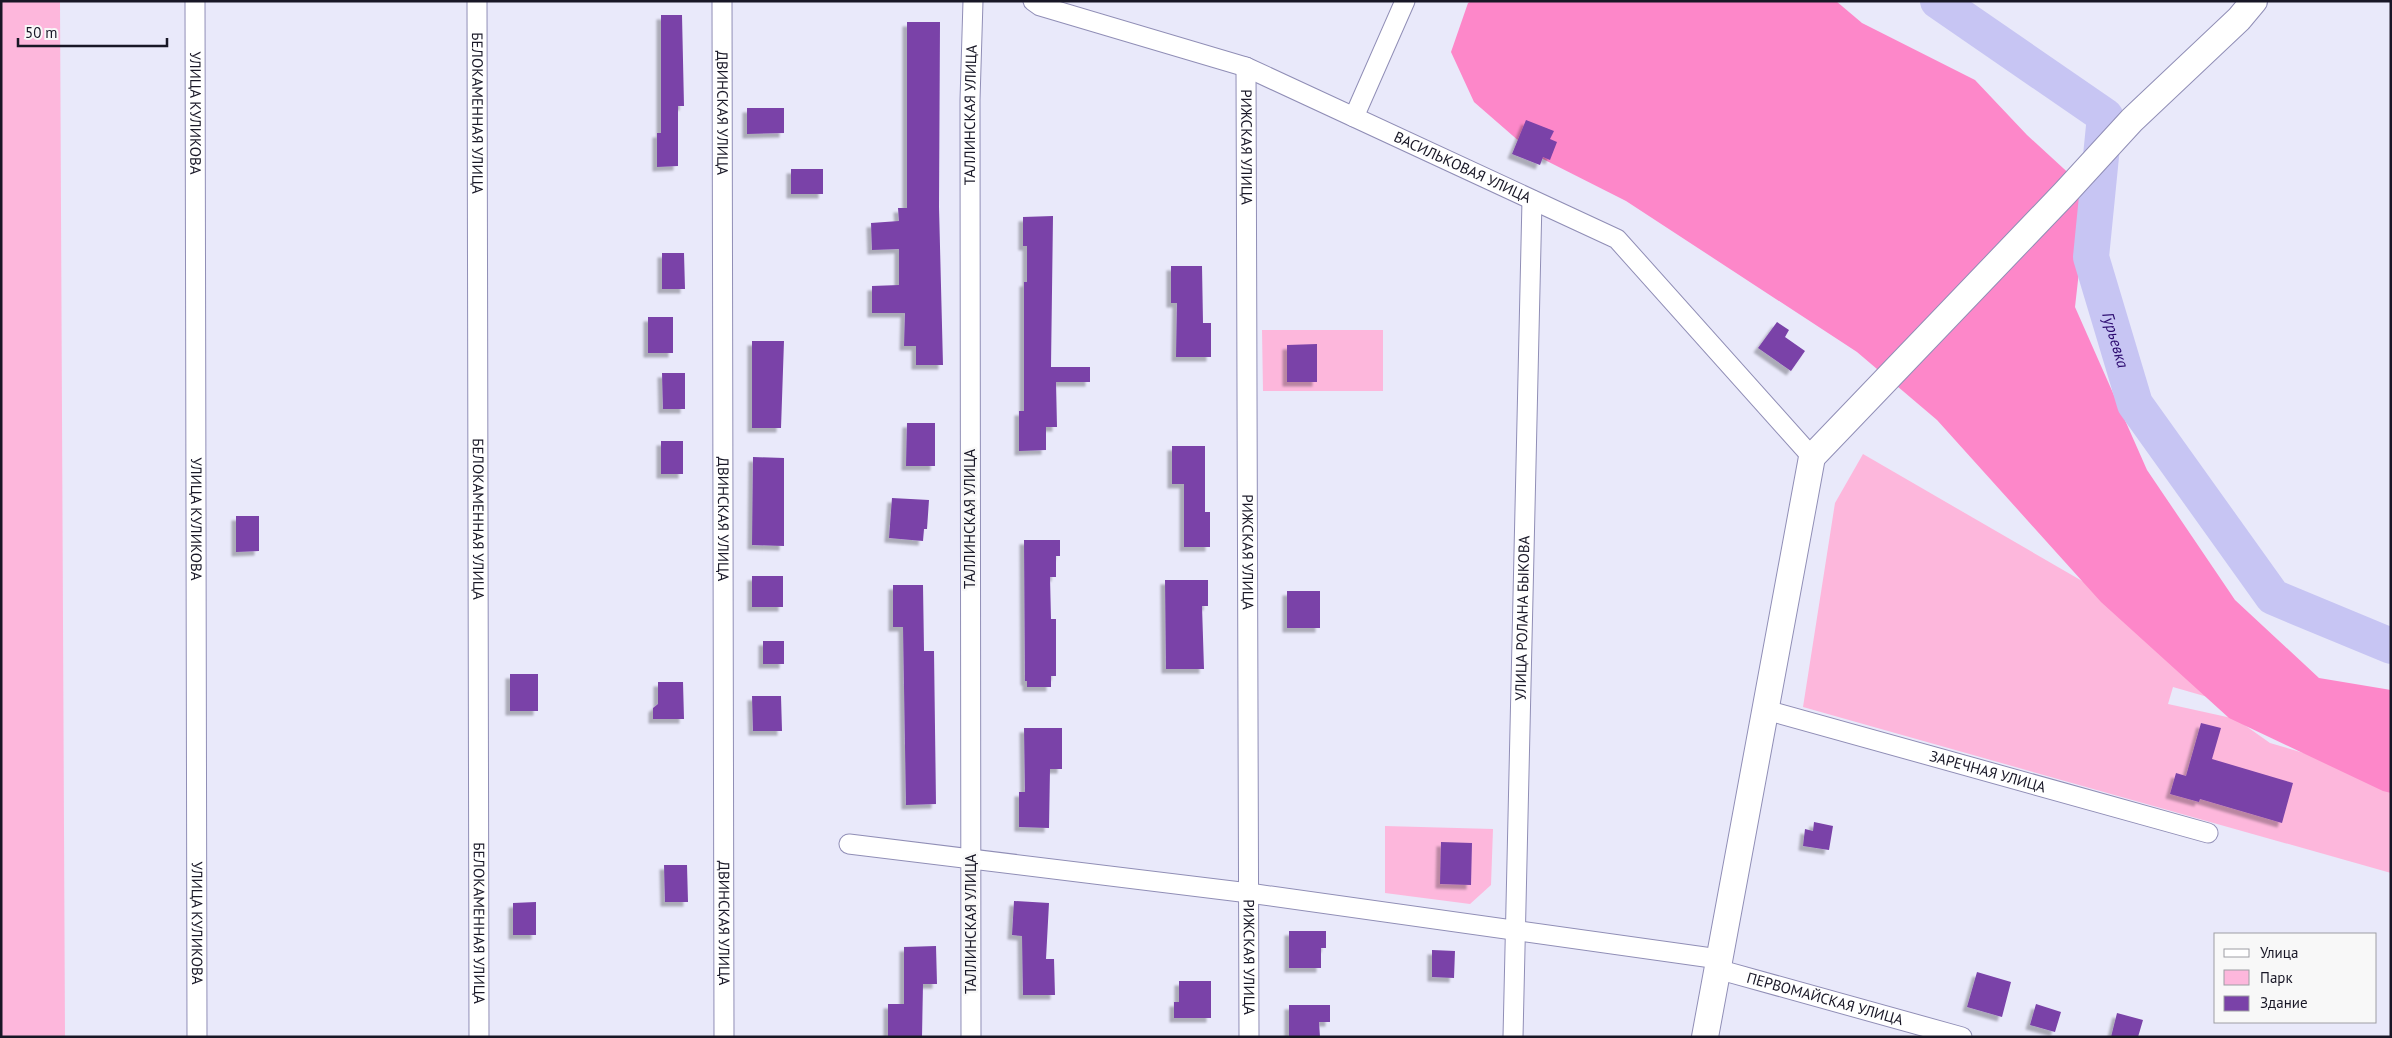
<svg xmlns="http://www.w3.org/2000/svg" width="2392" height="1038" font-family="'PT Sans',sans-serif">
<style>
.green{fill:#fdb7dc}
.forest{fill:#fd87c9}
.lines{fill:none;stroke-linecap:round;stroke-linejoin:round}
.river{stroke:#c7c5f3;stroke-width:36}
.building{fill:#7a42a8;filter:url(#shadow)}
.street-casing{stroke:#908eb6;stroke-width:21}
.secondary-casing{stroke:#908eb6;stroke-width:28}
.street{stroke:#fff;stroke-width:19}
.secondary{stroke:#fff;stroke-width:26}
.labels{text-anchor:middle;stroke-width:5;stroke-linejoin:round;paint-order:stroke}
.street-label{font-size:15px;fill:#181726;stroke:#f8f8f8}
.water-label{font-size:16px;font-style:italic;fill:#2b096f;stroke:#f8f8f8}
</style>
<defs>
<filter id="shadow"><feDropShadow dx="-4.5" dy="4.5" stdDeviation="1" flood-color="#0004"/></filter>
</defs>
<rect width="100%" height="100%" fill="#e9e9fa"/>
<path class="green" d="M1,1H60L65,1037H1Z
M1262,330H1383V391H1263Z
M1863,454L2096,589L2218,700L2173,687L2168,704L2236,719L2270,743L2391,779V873L1803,707L1835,503Z
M1385,826L1493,829L1491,885L1470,904L1385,893Z"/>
<path class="forest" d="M1472,1H1836L1862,23L1975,80L2027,135L2088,191L2075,307L2147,470L2235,600L2319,678L2391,690V793L2383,791L2229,718L2101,602L1937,420L1857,352L1626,201L1535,155L1474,102L1451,52L1468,3Z"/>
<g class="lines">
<path class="river" id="s1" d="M1938,1L2105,116L2091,257L2135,404L2273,597L2391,646"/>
</g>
<path class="building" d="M661,15H682L684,106H678V166L657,167V133H661Z
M907,22H940L939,207L943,365H916V346H904L905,313H872V286L899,285V249L872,250L871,223L899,221L898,208H907Z
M747,108H784V133L747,134Z
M1526,120L1554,131L1550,139L1557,142L1550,160L1543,157L1540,165L1512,154Z
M791,169H823V194H791Z
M1053,216L1051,367H1090V382H1056L1057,427H1046V450L1019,451V411H1024V282H1027V246H1023V217Z
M662,253H684L685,289H662Z
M1171,266H1202L1203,323H1211V357H1176L1177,303H1171Z
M648,317H673V353H648Z
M1777,322L1789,330L1785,337L1805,351L1791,371L1758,348Z
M752,341H784L781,428H752Z
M1317,344V382H1287V345Z
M662,373H685V409H663Z
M907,423H935V466H906Z
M661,441H683V474H661Z
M1172,446H1205V512H1210V547H1184V484H1172Z
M753,457L784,458V546L752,545Z
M892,498L929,500L927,529H924L923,541L889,538Z
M236,516H259V551L236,552Z
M1024,540H1060V556H1056V577H1050L1051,619H1056V676H1051V687H1027V681H1025Z
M752,576H783V607H752Z
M1165,580H1208V606H1202L1204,669H1166Z
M893,585H923L924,651H934L936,804L906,805L903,627H893Z
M1287,591H1320V628H1287Z
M763,641H784V664H763Z
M510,674H538V711H510Z
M658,682H683L684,719H653V708L658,704Z
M752,696H781L782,731H753Z
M2201,723L2221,728L2212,759L2293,783L2282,823L2200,799L2199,802L2170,794L2176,773L2186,776Z
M1024,728H1062V769H1050L1049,828L1019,827V792H1025Z
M1814,822L1833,826L1829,850L1803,846L1805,829L1813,831Z
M1441,842L1472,843L1471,885L1440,884Z
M664,865H687L688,902H665Z
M1014,901L1049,903L1046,959H1054L1055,995H1023L1022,936L1012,935Z
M536,902V935H513V903Z
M1289,931H1326V948H1321V968H1289Z
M936,946L937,984H923L922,1037H888V1004H904V947Z
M1432,950L1455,951L1454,978L1432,977Z
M1977,972L2011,982L2002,1017L1967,1007Z
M1179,981H1211V1018H1174V1002H1179Z
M2036,1004L2061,1012L2055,1032L2030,1025Z
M1289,1005H1330V1022H1319L1320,1037H1289Z
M2117,1013L2143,1020L2138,1037H2111Z"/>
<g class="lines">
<defs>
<g id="street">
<path id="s2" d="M195,1L197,1037"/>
<path id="s3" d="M477,1L479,1037"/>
<path id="s4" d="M722,1L724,1037"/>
<path id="s5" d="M1033,1L1040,6L1246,67L1617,239L1812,457"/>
<path id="s6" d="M1246,67L1249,1037"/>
<path d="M1354,117L1405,1"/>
<path id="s7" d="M1766,710L2208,833"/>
<path d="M849,844L1249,893L1719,959"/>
<path id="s8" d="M1717,969L1962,1037"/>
<path id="s9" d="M971,1037L970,100L973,1"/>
<path id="s10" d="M1513,1037L1532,200"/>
</g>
<path id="secondary" d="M1705,1037L1812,457L2065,193L2132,120L2239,19L2254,1"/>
</defs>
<use href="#street" class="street-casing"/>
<use href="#secondary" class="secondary-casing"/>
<use href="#street" class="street"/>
<use href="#secondary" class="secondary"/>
</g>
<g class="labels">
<g class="street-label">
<text dy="5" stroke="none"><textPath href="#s2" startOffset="112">УЛИЦА КУЛИКОВА</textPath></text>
<text dy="5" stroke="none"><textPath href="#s3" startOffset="112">БЕЛОКАМЕННАЯ УЛИЦА</textPath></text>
<text dy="5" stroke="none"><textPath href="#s4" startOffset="112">ДВИНСКАЯ УЛИЦА</textPath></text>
<text dy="5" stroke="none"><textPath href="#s9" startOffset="922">ТАЛЛИНСКАЯ УЛИЦА</textPath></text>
<text dy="5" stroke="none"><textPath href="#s6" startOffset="80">РИЖСКАЯ УЛИЦА</textPath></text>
<text dy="5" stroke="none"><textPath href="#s5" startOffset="462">ВАСИЛЬКОВАЯ УЛИЦА</textPath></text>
<text dy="5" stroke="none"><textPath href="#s2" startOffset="518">УЛИЦА КУЛИКОВА</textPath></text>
<text dy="5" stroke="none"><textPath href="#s3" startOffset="518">БЕЛОКАМЕННАЯ УЛИЦА</textPath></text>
<text dy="5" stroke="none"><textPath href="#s4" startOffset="518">ДВИНСКАЯ УЛИЦА</textPath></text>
<text transform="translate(970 519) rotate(-90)" y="5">ТАЛЛИНСКАЯ УЛИЦА</text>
<text dy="5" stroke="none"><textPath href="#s6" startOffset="485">РИЖСКАЯ УЛИЦА</textPath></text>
<text dy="5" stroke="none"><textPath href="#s10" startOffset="419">УЛИЦА РОЛАНА БЫКОВА</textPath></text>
<text dy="5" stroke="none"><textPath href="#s7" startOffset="230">ЗАРЕЧНАЯ УЛИЦА</textPath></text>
<text dy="5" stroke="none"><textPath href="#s2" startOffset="922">УЛИЦА КУЛИКОВА</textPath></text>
<text dy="5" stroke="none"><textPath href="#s3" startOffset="922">БЕЛОКАМЕННАЯ УЛИЦА</textPath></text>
<text dy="5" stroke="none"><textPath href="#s4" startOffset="922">ДВИНСКАЯ УЛИЦА</textPath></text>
<text transform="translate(971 924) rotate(-90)" y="5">ТАЛЛИНСКАЯ УЛИЦА</text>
<text dy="5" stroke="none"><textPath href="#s6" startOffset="890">РИЖСКАЯ УЛИЦА</textPath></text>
<text dy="5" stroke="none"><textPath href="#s8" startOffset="112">ПЕРВОМАЙСКАЯ УЛИЦА</textPath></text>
</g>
<g class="water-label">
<text dy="6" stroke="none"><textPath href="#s1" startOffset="431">Гурьевка</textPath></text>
</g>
</g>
<rect width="2392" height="1038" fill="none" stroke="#181726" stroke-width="5"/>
<rect x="2214" y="933" width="162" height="90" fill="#f8f8f8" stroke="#9e9ea4"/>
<rect x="2224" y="949" width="25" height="8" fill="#ffffff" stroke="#9e9ea4"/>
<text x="2260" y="958" font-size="15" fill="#181726">Улица</text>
<rect x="2224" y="970" width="25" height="15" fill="#fdb7dc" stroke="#9e9ea4"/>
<text x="2260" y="983" font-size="15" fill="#181726">Парк</text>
<rect x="2224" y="996" width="25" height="15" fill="#7a42a8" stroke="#9e9ea4"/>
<text x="2260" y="1008" font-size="15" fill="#181726">Здание</text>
<path d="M18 38v8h149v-8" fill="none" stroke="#181726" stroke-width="2.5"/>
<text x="25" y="38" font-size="15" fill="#181726" stroke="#f8f8f8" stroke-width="4" paint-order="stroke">50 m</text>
</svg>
